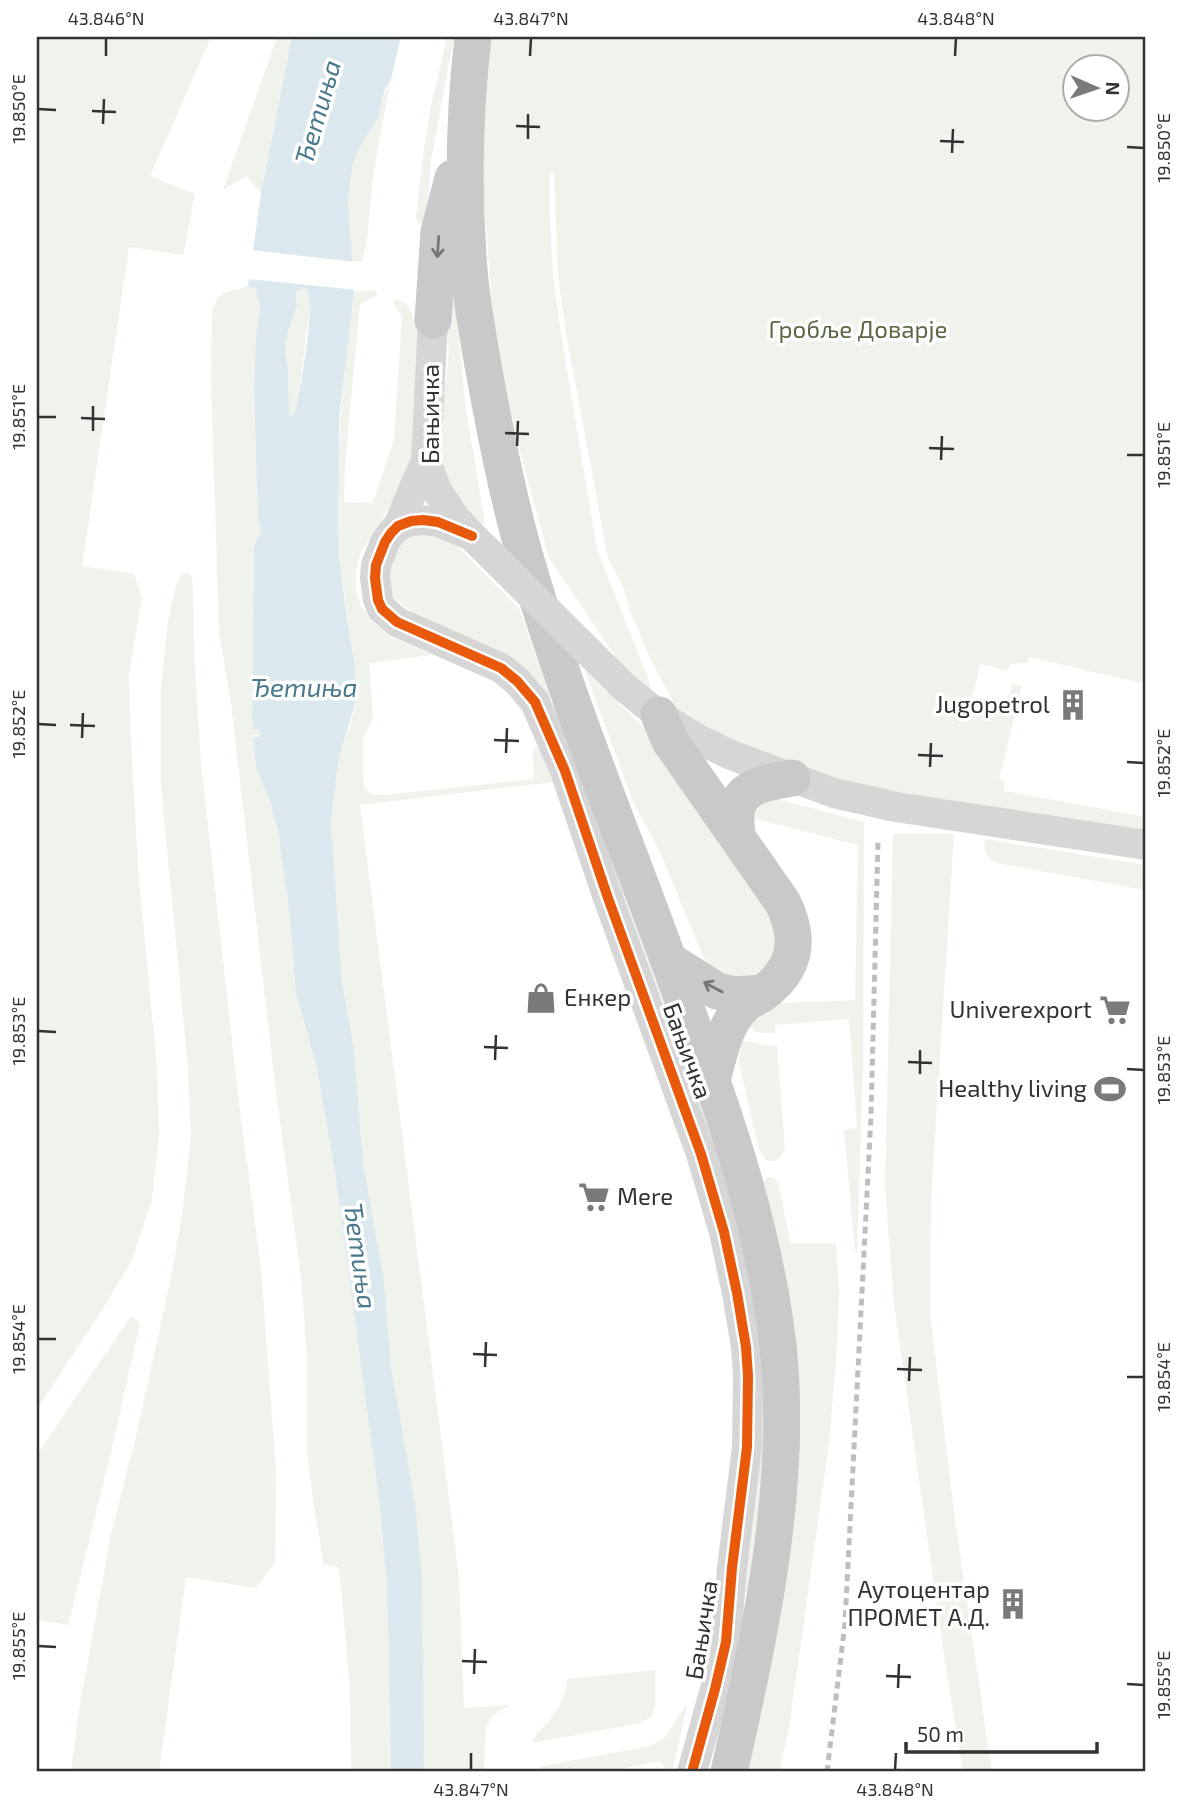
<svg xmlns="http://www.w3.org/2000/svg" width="1183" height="1809" font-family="'Exo 2',sans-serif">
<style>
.green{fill:#f0f2ec;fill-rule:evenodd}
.water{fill:#dbe9ee;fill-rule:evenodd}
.pier{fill:#fff}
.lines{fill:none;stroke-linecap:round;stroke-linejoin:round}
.tertiary{stroke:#d6d6d6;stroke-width:30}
.primary{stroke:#c9c9c9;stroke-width:37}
.rail{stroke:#bebebe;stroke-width:5;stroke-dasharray:7 5;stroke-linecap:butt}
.tertiary-bridge{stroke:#d6d6d6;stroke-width:30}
.cycleway-casing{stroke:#fff;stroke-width:15}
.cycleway{stroke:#e8590c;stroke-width:10}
.oneway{stroke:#767676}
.ticks{fill:none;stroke:#323232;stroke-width:2.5}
.labels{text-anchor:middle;stroke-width:7;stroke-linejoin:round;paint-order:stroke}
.park-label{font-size:24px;fill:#596944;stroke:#fff}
.street-label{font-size:24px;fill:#323232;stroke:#fff}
.poi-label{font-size:24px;fill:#323232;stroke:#fff;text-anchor:end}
.water-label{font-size:26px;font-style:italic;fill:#48798c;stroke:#fff}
.neatline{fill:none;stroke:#323232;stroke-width:2.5}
.ticks-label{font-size:18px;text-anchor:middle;fill:#323232}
</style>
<rect width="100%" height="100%" fill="#fff"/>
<path class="green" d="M37,37H211L150,176L195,194L183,255L129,247L82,566L134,574L142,598L129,673L130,726L139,880L157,1068L159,1133L152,1200L132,1260L101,1312L37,1409Z
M277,37H292L261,193L247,176L223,190Z
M447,37H454L431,160L426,223H419L416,218L424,148L432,101Z
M492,37H1146V684L1029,657L1027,663L1010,664L1007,671L981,664L970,704L1004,712L1012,683L1022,686L999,779L1005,781L1004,791L1146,817V831L866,789L725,739L678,710L653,664L630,611L624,588L608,559L566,333L558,276L554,173L550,172V219L553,275L561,334L597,550L646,673L650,686L649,689L624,669L549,558L517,441L494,326L482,174L487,72ZM1074,66H1116V108H1074Z
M391,79L379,140L372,185L367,241L362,262L351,261C349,224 343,182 359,147C364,136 374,126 378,115C383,102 384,91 391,79Z
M450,248L466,410L485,522L482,526C453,496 443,482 440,439L449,350L448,338L444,325Z
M248,286L256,289L260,308L256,336L254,387L258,519C265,537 256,534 254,550L252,719L261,729V738H254L256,769L270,801L278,832L289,908L296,993L317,1068L335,1173L379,1499L387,1584L391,1772H351L350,1687L339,1567L324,1565L314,1506L307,1453V1358L301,1277L275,1084L231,703L219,632L211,380L212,311L217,299L223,293Z
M305,288L307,289L311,296L310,309L297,404L295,413L292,416L289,412L288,371L285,350L288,331L297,307L295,297L298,289Z
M375,290L377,293V295L360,304L345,464L344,502L373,503L394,440L402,316L393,304L394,300L397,299L403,302L409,307L419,334L415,444L398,493L361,552L356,570V590L362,608L372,621L389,636L433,655L369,663L373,720L366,731L363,740V774L364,787L371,794L386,795L534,779L533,750L536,747L539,749L553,782L360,805L459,1577L464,1708L509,1705L494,1715L486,1725L484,1772H424L422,1708L402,1432L391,1367L384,1280L363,1162L354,1049L342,982L331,823L338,763L351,723L356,700V686C353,642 343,598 340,553C333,466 343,378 354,292Z
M431,533L457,546L520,610L551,699L586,785L724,1164L759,1318L766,1448L749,1593L743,1591L758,1467L685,1071L551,699L520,665L420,618L395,599L391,591L388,577L396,548L411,534Z
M188,573L192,577L193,586L194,654L201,762L239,1103L261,1268L276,1471L275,1563L255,1588L186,1577L159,1772H71L79,1710L111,1534L135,1441L172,1273L182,1215L191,1137L188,1068L161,786V684L168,621L176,585L182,574Z
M585,671L641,725L675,768L740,859L779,933L768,973L738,984L709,966L703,956L660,852L634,804Z
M757,794L864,822L863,1067L857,1252L855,1251L844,1130L857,1128L849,1019L775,1025V1033C765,1034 754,1034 748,1025L756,1015L779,1003L855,1000L858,845L748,817Z
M893,834H954L931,1199L930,1313L955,1521L992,1772H963L945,1662L894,1304L885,1187Z
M985,839L1146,865V890L996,863C985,856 984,851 985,839Z
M746,1041L766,1045L777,1046L785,1148C783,1158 772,1167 763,1157C761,1155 759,1148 758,1145L739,1063L741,1042Z
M768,1177L774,1178L779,1184L790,1243H836L839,1291L837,1349L829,1443L789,1728L779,1772H747L794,1337L779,1242L764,1183Z
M131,1316L140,1323L112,1448L68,1625L37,1620V1455Z
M655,1670V1705L652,1716L640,1723L532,1743C537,1730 545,1727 553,1716C562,1705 565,1693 568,1679Z
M688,1702L672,1772H665L666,1769L660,1761L608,1772H531L543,1766L651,1746L665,1737Z"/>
<path class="water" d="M292,37H401L391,79L385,89L378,117L359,148L353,164L350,181L348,203L354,292L339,419L338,508L339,552L345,604L355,668L356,700L338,763L331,823L342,982L354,1049L363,1162L384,1280L391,1367L415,1504L422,1578L424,1772H391L387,1584L379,1499L335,1173L317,1068L296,993L289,908L278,832L270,801L256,769L253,738L261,737L260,730L253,729L252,719L254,550C256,534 265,537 258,519L254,387L256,336L260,308L256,289L248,286L261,193ZM302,288L307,289C316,306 301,381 297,404L295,413L292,416L289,412L288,371L285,350L288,331L297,307L296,292Z"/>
<path class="pier" d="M251,250L355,262L357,290L248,279Z"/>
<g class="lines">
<path class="tertiary" d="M433,320L426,460L436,489L453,515L469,533
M398,526L426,460
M472,536L438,522L423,520L411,521L398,526L391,533L385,542L376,565L375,578L378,600L382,609L397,622L501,668L517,681L535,702L565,771L608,898L701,1154L724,1232L737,1293L746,1347L748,1376L747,1447L732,1568L726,1642L715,1689L692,1772
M624,687L659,715L694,737L731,755L834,793L896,807L1146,845"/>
<path class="primary" d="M473,37C464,114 463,193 469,270C473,315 482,359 490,403C500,456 511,509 526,560C566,699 622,832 671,967C716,1090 763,1214 778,1346C793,1484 760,1637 729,1772
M433,320L439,232L453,178
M659,715L670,741L783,903C801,940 796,969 762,994C756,998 749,1000 744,1005C724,1024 719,1055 712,1080
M737,836C737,829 735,821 736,814C737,785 770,782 792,778
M668,960L717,991L735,995L763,993"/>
<path class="rail" d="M827,1772L845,1623L871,1116L878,841"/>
<path class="tertiary-bridge" d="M472,536L624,687"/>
<defs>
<path id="cycleway" d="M472,536L438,522L423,520L411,521L398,526L391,533L385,542L376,565L375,578L378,600L382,609L397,622L501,668L517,681L535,702L565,771L608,898L701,1154L724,1232L737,1293L746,1347L748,1376L747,1447L732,1568L726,1642L715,1689L692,1772"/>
</defs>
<use href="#cycleway" class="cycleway-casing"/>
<use href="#cycleway" class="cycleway"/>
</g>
<defs><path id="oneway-shaft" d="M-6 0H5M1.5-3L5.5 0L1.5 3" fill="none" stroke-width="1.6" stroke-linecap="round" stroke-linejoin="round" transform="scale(1.75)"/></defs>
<g class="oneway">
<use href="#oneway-shaft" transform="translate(438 247) rotate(94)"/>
<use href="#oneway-shaft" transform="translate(713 987) rotate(-152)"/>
</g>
<path class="ticks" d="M106,56V38M530,56L531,38M955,56L956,38M38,109L56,110M92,111L116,112M103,124L104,99M516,126L540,127M528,139V114M940,141L964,142M1127,147L1144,148M952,153L953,129M38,417H56M81,418L105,419M93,431V406M505,433L529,434M517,446L518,421M929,448L954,449M1127,455H1144M941,460L942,436M38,724L56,725M70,725L95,726M82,738L83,713M494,740L519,741M506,753L507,728M918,755L943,756M1127,762L1144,763M930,767L931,743M38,1031L56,1032M484,1047L508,1048M495,1060L496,1035M908,1062L932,1063M1127,1069L1144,1070M920,1074V1050M38,1339H56M473,1354L497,1355M485,1367L486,1342M897,1369L922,1370M1127,1377H1144M909,1381L910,1357M38,1646L56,1647M462,1661L487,1662M474,1674L475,1649M886,1676L911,1677M1127,1684L1144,1685M898,1688L899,1664M471,1770V1753M895,1770L896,1753"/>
<defs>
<symbol id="building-bare" viewBox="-9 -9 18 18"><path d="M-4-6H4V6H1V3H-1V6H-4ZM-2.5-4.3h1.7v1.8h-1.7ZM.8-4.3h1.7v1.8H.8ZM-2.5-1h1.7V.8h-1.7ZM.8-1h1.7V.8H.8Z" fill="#7a7a7a" stroke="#fff" stroke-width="2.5" paint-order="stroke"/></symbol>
<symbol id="shop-bare" viewBox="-9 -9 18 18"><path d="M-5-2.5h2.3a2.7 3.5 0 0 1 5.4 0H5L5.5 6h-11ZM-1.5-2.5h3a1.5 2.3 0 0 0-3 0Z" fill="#7a7a7a" stroke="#fff" stroke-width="2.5" paint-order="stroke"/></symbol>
<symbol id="supermarket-bare" viewBox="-9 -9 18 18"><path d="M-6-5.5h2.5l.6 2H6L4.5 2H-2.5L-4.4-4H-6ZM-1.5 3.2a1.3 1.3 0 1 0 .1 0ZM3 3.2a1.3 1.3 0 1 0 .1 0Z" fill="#7a7a7a" stroke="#fff" stroke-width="2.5" paint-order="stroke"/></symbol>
<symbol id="stadium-bare" viewBox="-9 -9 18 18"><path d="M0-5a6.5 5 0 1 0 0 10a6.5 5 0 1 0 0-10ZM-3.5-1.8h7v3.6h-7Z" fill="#7a7a7a" stroke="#fff" stroke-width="2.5" paint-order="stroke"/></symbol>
</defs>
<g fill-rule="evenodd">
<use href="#building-bare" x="1051" y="683" width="44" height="44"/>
<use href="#shop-bare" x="519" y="976" width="44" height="44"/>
<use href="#supermarket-bare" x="1093" y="988" width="44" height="44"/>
<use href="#stadium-bare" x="1088" y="1067" width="44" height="44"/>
<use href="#supermarket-bare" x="572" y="1175" width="44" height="44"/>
<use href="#building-bare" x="991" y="1582" width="44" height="44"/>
</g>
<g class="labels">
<g class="park-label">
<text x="858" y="338">Гробље Доварје</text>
</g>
<g class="street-label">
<text transform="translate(431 414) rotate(-90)" y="8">Бањичка</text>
<text transform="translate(687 1051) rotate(70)" y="8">Бањичка</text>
<text transform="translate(702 1630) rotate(-81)" y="8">Бањичка</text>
</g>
<g class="poi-label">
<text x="1050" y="713">Jugopetrol</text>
<text x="564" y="1006" text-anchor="start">Енкер</text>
<text x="1092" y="1018">Univerexport</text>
<text x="1087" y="1097">Healthy living</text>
<text x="617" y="1205" text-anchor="start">Mere</text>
<text x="990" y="1598">Аутоцентар<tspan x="990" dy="28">ПРОМЕТ А.Д.</tspan></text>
</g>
<g class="water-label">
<text transform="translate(318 112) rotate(-74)" y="9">Ђетиња</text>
<text x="304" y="697">Ђетиња</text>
<text transform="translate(360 1256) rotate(82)" y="9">Ђетиња</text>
</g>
</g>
<rect width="1183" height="1809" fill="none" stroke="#ffffff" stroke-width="77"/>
<g transform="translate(1096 88) rotate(92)"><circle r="33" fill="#ffffff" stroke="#adadad" stroke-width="2"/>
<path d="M0-5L12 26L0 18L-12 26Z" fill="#7a7a7a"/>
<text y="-10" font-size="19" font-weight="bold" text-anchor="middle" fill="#323232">N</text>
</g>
<path d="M906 1742v10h191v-10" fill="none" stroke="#323232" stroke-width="3.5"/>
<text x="917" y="1742" font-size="21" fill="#323232" stroke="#ffffff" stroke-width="5" paint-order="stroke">50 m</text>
<rect x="38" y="38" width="1106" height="1732" class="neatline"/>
<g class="ticks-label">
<text x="106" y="25">43.846°N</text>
<text x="531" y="25">43.847°N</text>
<text x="956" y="25">43.848°N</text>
<text transform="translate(19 109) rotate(-90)" y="6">19.850°E</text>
<text transform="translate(1164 148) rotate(-90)" y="6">19.850°E</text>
<text transform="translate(19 417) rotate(-90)" y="6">19.851°E</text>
<text transform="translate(1164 455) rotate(-90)" y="6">19.851°E</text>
<text transform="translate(19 724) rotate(-90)" y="6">19.852°E</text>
<text transform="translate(1164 763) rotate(-90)" y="6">19.852°E</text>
<text transform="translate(19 1031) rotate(-90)" y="6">19.853°E</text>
<text transform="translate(1164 1070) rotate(-90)" y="6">19.853°E</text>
<text transform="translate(19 1339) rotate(-90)" y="6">19.854°E</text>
<text transform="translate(1164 1377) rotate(-90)" y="6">19.854°E</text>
<text transform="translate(19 1646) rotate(-90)" y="6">19.855°E</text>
<text transform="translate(1164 1685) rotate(-90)" y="6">19.855°E</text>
<text x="471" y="1796">43.847°N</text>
<text x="895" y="1796">43.848°N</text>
</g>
</svg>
